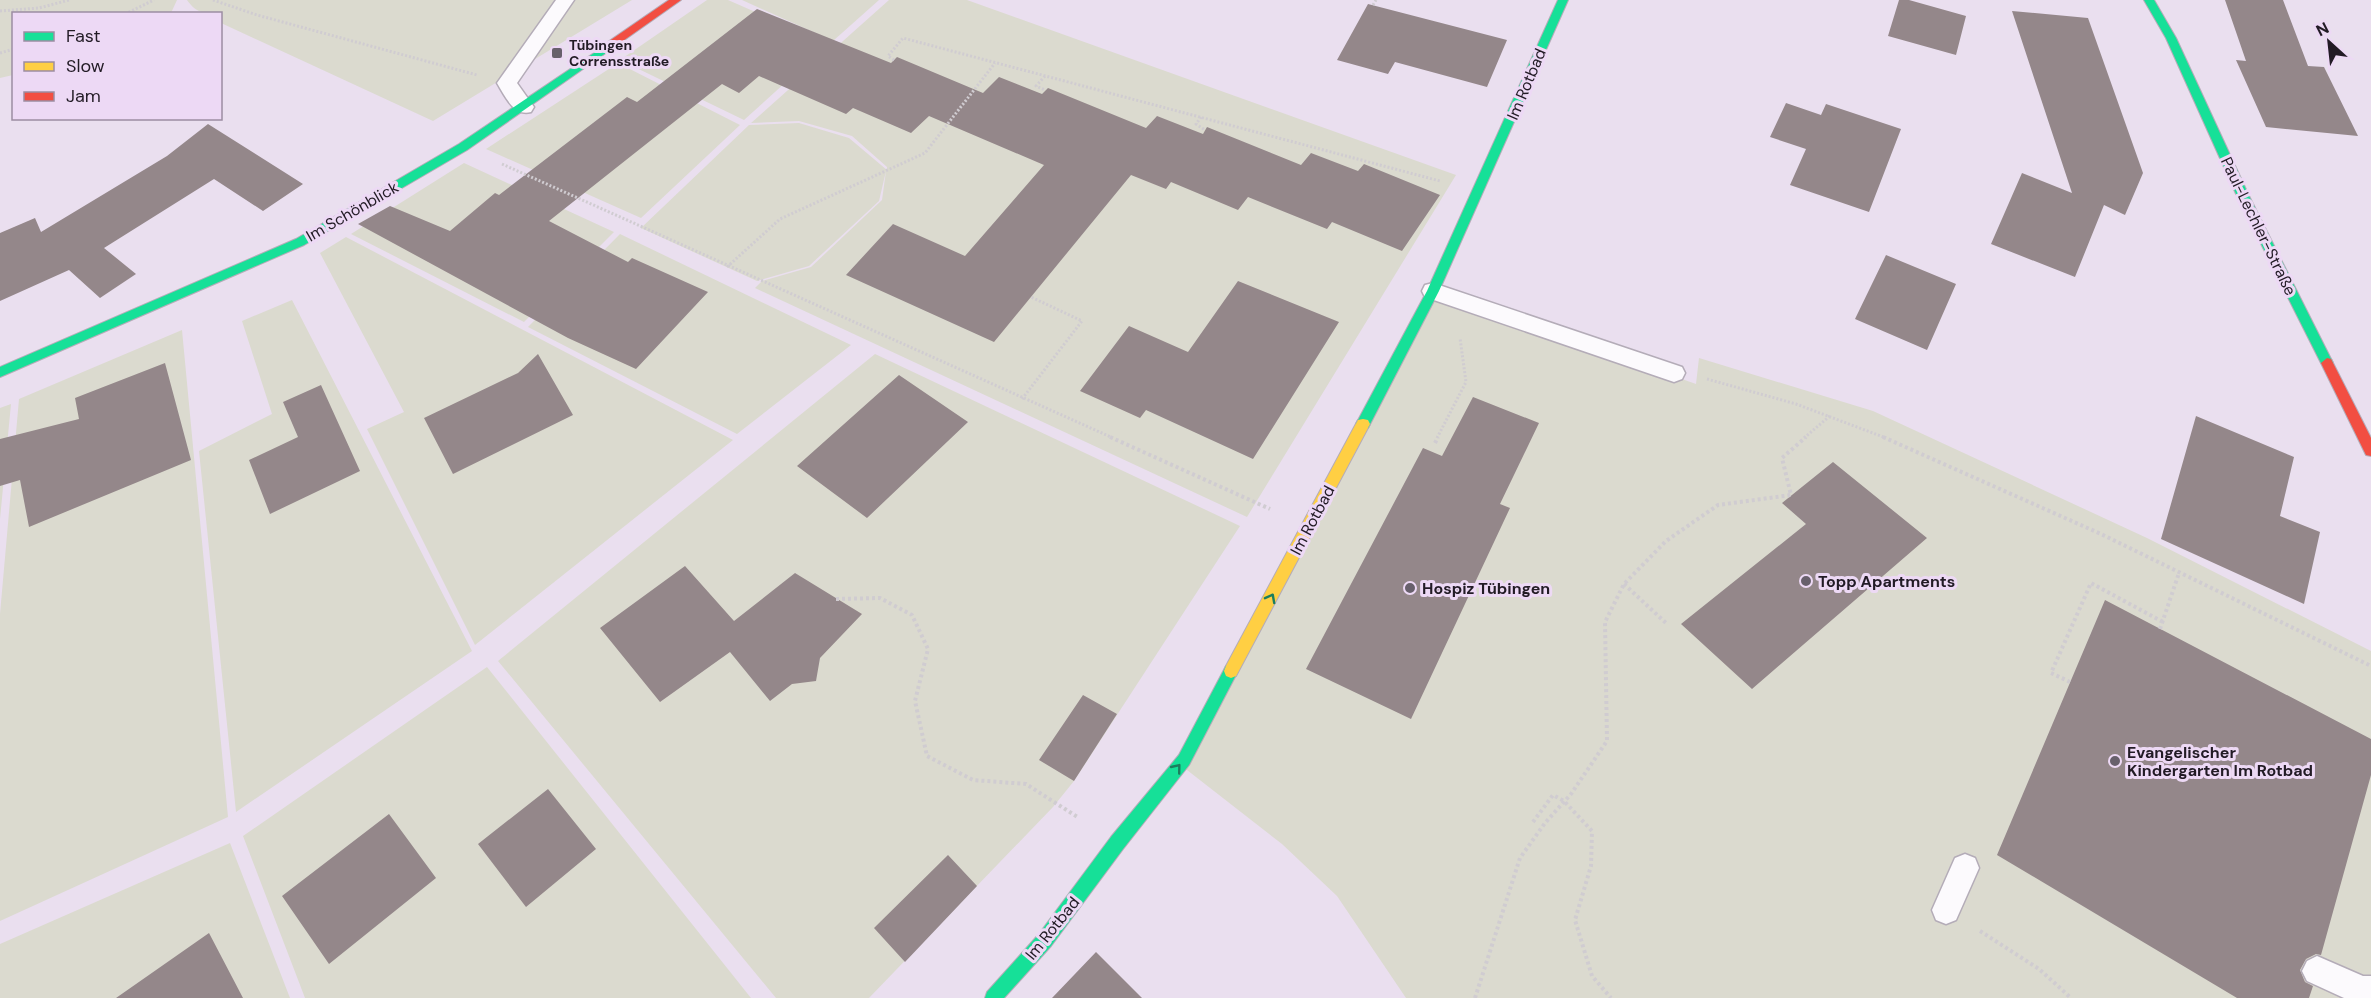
<svg xmlns="http://www.w3.org/2000/svg" width="2371" height="998" font-family="'DM Sans',sans-serif">
<style>
.green{fill:#dbdacf}
.building{fill:#94878a}
.lines{fill:none;stroke-linecap:round;stroke-linejoin:round}
.lane-casing{stroke:#b4acb8;stroke-width:3}
.fast-casing{stroke:#b4acb8;stroke-width:2}
.slow-casing{stroke:#b4acb8;stroke-width:2}
.jam-casing{stroke:#b4acb8;stroke-width:2}
.path-far1{stroke:#d0ccd1;stroke-width:3;stroke-dasharray:2 2;stroke-linecap:butt}
.path{stroke:#d0ccd1;stroke-width:4;stroke-dasharray:3 3;stroke-linecap:butt}
.lane{fill:#fcfafd;fill-rule:evenodd}
.fast{fill:#16e098;fill-rule:evenodd}
.slow{fill:#ffcf43;fill-rule:evenodd}
.jam{fill:#f24e42;fill-rule:evenodd}
.oneway{stroke:#1c7e5e}
.poi-dot{fill:#68606c;stroke:#edd9f5;stroke-width:2}
.labels{text-anchor:middle;stroke-width:6;stroke-linejoin:round;paint-order:stroke}
.far-poi-label{font-size:14px;font-weight:bold;fill:#221b25;stroke:#edd9f5;text-anchor:start}
.street-label{font-size:16px;fill:#221b25;stroke:#edd9f5}
.poi-label{font-size:16px;font-weight:bold;fill:#221b25;stroke:#edd9f5;text-anchor:start}
</style>
<rect width="100%" height="100%" fill="#eadfef"/>
<path class="green" d="M0,0H177L171,13L14,14L13,75L0,78Z
M187,0H632L433,121L221,23L220,14C204,13 197,14 187,0Z
M707,0H728L828,44L744,120L620,60Z
M742,0H879L833,41Z
M889,0H967L1456,175L1247,517L755,288L762,281L811,267L882,200L886,171L879,201L809,266L757,281L641,228L749,125L799,123L849,138L887,170V167L852,136L799,121L751,123Z
M618,63L740,125L641,218L486,149Z
M464,163L614,232L524,322L351,234Z
M620,234L851,345L737,434L528,327Z
M346,237L733,440L475,645L367,429L404,412L320,253Z
M1433,291L1696,384L1699,358L1873,411L2147,538L2371,651V998H1406L1337,896L1282,844L1178,763Z
M292,300L472,651L236,812L199,451L272,414L242,321Z
M182,330L228,817L0,921V614L19,399Z
M875,354L1240,526L1074,781L1053,807L869,998H776L498,661Z
M11,404L0,519V408Z
M487,667L751,998H305L243,836Z
M230,843L290,998H0V944Z"/>
<path class="building" d="M1899,0H1909L1966,16L1956,55L1888,36Z
M2225,0H2283L2308,66L2324,67L2358,136L2266,127L2236,60L2246,61Z
M1368,4L1507,40L1487,87L1395,62L1388,74L1337,60Z
M757,9L891,63L897,57L983,93L999,77L1042,94L1048,88L1146,128L1157,116L1203,134L1207,127L1301,165L1311,153L1358,171L1364,164L1440,195L1402,251L1332,222L1327,229L1248,197L1238,210L1171,182L1166,189L1131,175L994,342L846,275L893,224L965,256L1044,165L929,116L911,133L853,108L846,114L759,76L739,93L722,84L549,221L628,262L632,258L708,292L636,369L568,338L358,224L390,206L450,231L495,193L499,195L627,97L637,102Z
M2012,11L2088,18L2143,173L2125,215L2104,205L2075,277L1991,244L2022,173L2072,193Z
M1786,103L1821,115L1826,104L1901,129L1869,212L1790,185L1806,149L1770,137Z
M208,124L303,184L263,211L214,179L104,248L136,274L100,298L69,270L0,301V233L35,218L41,232L167,156Z
M1886,255L1956,284L1927,350L1855,319Z
M1238,281L1339,322L1253,459L1146,410L1140,418L1080,391L1129,326L1188,352Z
M538,354L573,415L453,474L424,418L518,373Z
M165,363L191,460L29,527L20,480L0,486V439L79,419L75,398Z
M899,375L968,422L867,518L797,466Z
M321,385L360,471L270,514L249,460L298,437L283,402Z
M1473,397L1539,423L1500,504L1510,508L1411,719L1306,669L1423,448L1442,456Z
M2196,416L2294,457L2280,516L2320,532L2304,604L2161,539Z
M1833,462L1927,538L1752,689L1681,624L1806,524L1782,503Z
M685,566L734,621L795,573L862,614L820,658L816,681L792,684L770,701L730,652L660,702L600,628Z
M2105,600L2371,739V775L2321,955L2316,954L2306,959L2300,970L2305,982L2313,986L2309,998H2237L1997,855Z
M1083,695L1117,714L1074,781L1039,760Z
M548,789L596,849L526,907L478,844Z
M389,814L436,878L329,964L282,896Z
M948,855L977,886L905,962L874,928Z
M209,933L243,998H116Z
M1096,952L1142,998H1052Z"/>
<g class="lines">
<defs>
<path id="lane" d="M556,0H574L517,83L534,107L531,112C514,117 505,96 497,83Z
M1433,283L1682,367L1685,373L1682,379L1674,382L1425,297L1422,291L1425,285Z
M1965,854L1975,858L1979,868L1956,920L1946,924L1936,920L1932,910L1955,858Z
M2317,956L2363,976H2371V998H2344L2307,981L2302,971L2307,961Z"/>
<path id="fast" d="M1558,0H1568L1439,291L1368,428H1358L1356,424L1427,291Z
M2144,0H2154L2176,38L2249,196L2333,363L2331,367L2327,368L2321,363L2237,196L2166,38Z
M606,45L610,46V50L467,150L304,245L0,377V367L296,239L459,144Z
M1231,664L1236,666L1238,671L1189,765L1123,849L1051,946L1004,998H985L987,992L1039,934L1111,837L1179,755L1226,666Z"/>
<path id="slow" d="M1363,419L1368,420L1370,424L1236,676L1231,678L1226,676L1224,671L1226,666L1358,420Z"/>
<path id="jam" d="M669,0H681L610,50H602V46Z
M2327,358L2331,359L2371,438V456L2366,455L2321,363Z"/>
</defs>
<use href="#lane" class="lane-casing"/>
<use href="#fast" class="fast-casing"/>
<use href="#slow" class="slow-casing"/>
<use href="#jam" class="jam-casing"/>
<path class="path-far1" d="M213,0L257,15L477,75
M1373,5L1376,0
M0,11L39,8L69,0
M125,14L154,0
M0,53L14,49
M894,60L888,56L903,38L1440,181
M1045,76L1036,86L1045,90
M1201,117L1196,124L1205,130
M502,164L1113,438
M727,267L780,219L925,153L995,63
M1707,379L1796,404L1886,438
M1022,399L1082,321L1031,297
M1437,438L1466,382L1460,338
M1804,438L1831,415"/>
<path class="path" d="M1110,437L1270,509
M1883,437L2101,534L2371,666
M1435,443L1438,437
M1624,584L1667,624
M836,599L880,598L912,615L928,649L915,701L927,756L973,780L1026,784L1079,818
M2160,629L2179,573
M2070,682L2051,673L2091,583L2163,622
M1533,822L1553,795L1564,801L1592,831L1591,866L1575,920L1592,976L1611,998
M1980,931L2039,969L2071,998
M1475,998L1520,858L1545,823L1571,794L1607,741L1605,622L1624,584L1666,541L1718,505L1791,495L1782,458L1806,437"/>
<use href="#lane" class="lane"/>
<use href="#fast" class="fast"/>
<use href="#slow" class="slow"/>
<use href="#jam" class="jam"/>
</g>
<defs><path id="oneway-chevron" d="M-2-3.5L2.5 0L-2 3.5" fill="none" stroke-width="1.6" stroke-linecap="round" stroke-linejoin="round" transform="scale(1.5)"/></defs>
<g class="oneway">
<use href="#oneway-chevron" transform="translate(1271 598) rotate(-62)"/>
<use href="#oneway-chevron" transform="translate(1177 768) rotate(-51)"/>
</g>
<g class="poi-dot">
<rect x="551" y="47" width="12" height="12" rx="3"/>
<circle cx="1806" cy="581" r="6"/>
<circle cx="1410" cy="588" r="6"/>
<circle cx="2115" cy="761" r="6"/>
</g>
<g class="labels">
<g class="far-poi-label">
<text x="569" y="50">Tübingen<tspan x="569" dy="16">Corrensstraße</tspan></text>
</g>
<g class="street-label">
<text transform="translate(1526 84) rotate(-67)" y="6">Im Rotbad</text>
<text transform="translate(352 211) rotate(-30)" y="6">Im Schönblick</text>
<text transform="translate(2259 226) rotate(64)" y="6">Paul-Lechler-Straße</text>
<text transform="translate(1312 520) rotate(-62)" y="6">Im Rotbad</text>
<text transform="translate(1052 928) rotate(-51)" y="6">Im Rotbad</text>
</g>
<g class="poi-label">
<text x="1818" y="587">Topp Apartments</text>
<text x="1422" y="594">Hospiz Tübingen</text>
<text x="2127" y="758">Evangelischer<tspan x="2127" dy="18">Kindergarten Im Rotbad</tspan></text>
</g>
</g>
<rect x="12" y="12" width="210" height="108" fill="#edd9f5" stroke="#9c8da2" stroke-width="1.5"/>
<rect x="24" y="32" width="30" height="9" fill="#16e098" stroke="#9c8da2" stroke-width="1.5"/>
<text x="66" y="42" font-size="18" fill="#221b25">Fast</text>
<rect x="24" y="62" width="30" height="9" fill="#ffcf43" stroke="#9c8da2" stroke-width="1.5"/>
<text x="66" y="72" font-size="18" fill="#221b25">Slow</text>
<rect x="24" y="92" width="30" height="9" fill="#f24e42" stroke="#9c8da2" stroke-width="1.5"/>
<text x="66" y="102" font-size="18" fill="#221b25">Jam</text>
<g transform="translate(2329 42) rotate(333)" stroke="#edd9f5" stroke-width="4.5" paint-order="stroke">
<path d="M0-4.5L10 22L0 15L-10 22Z" fill="#221b25"/>
<text y="-9" font-size="16" font-weight="bold" text-anchor="middle" fill="#221b25">N</text>
</g>
</svg>
